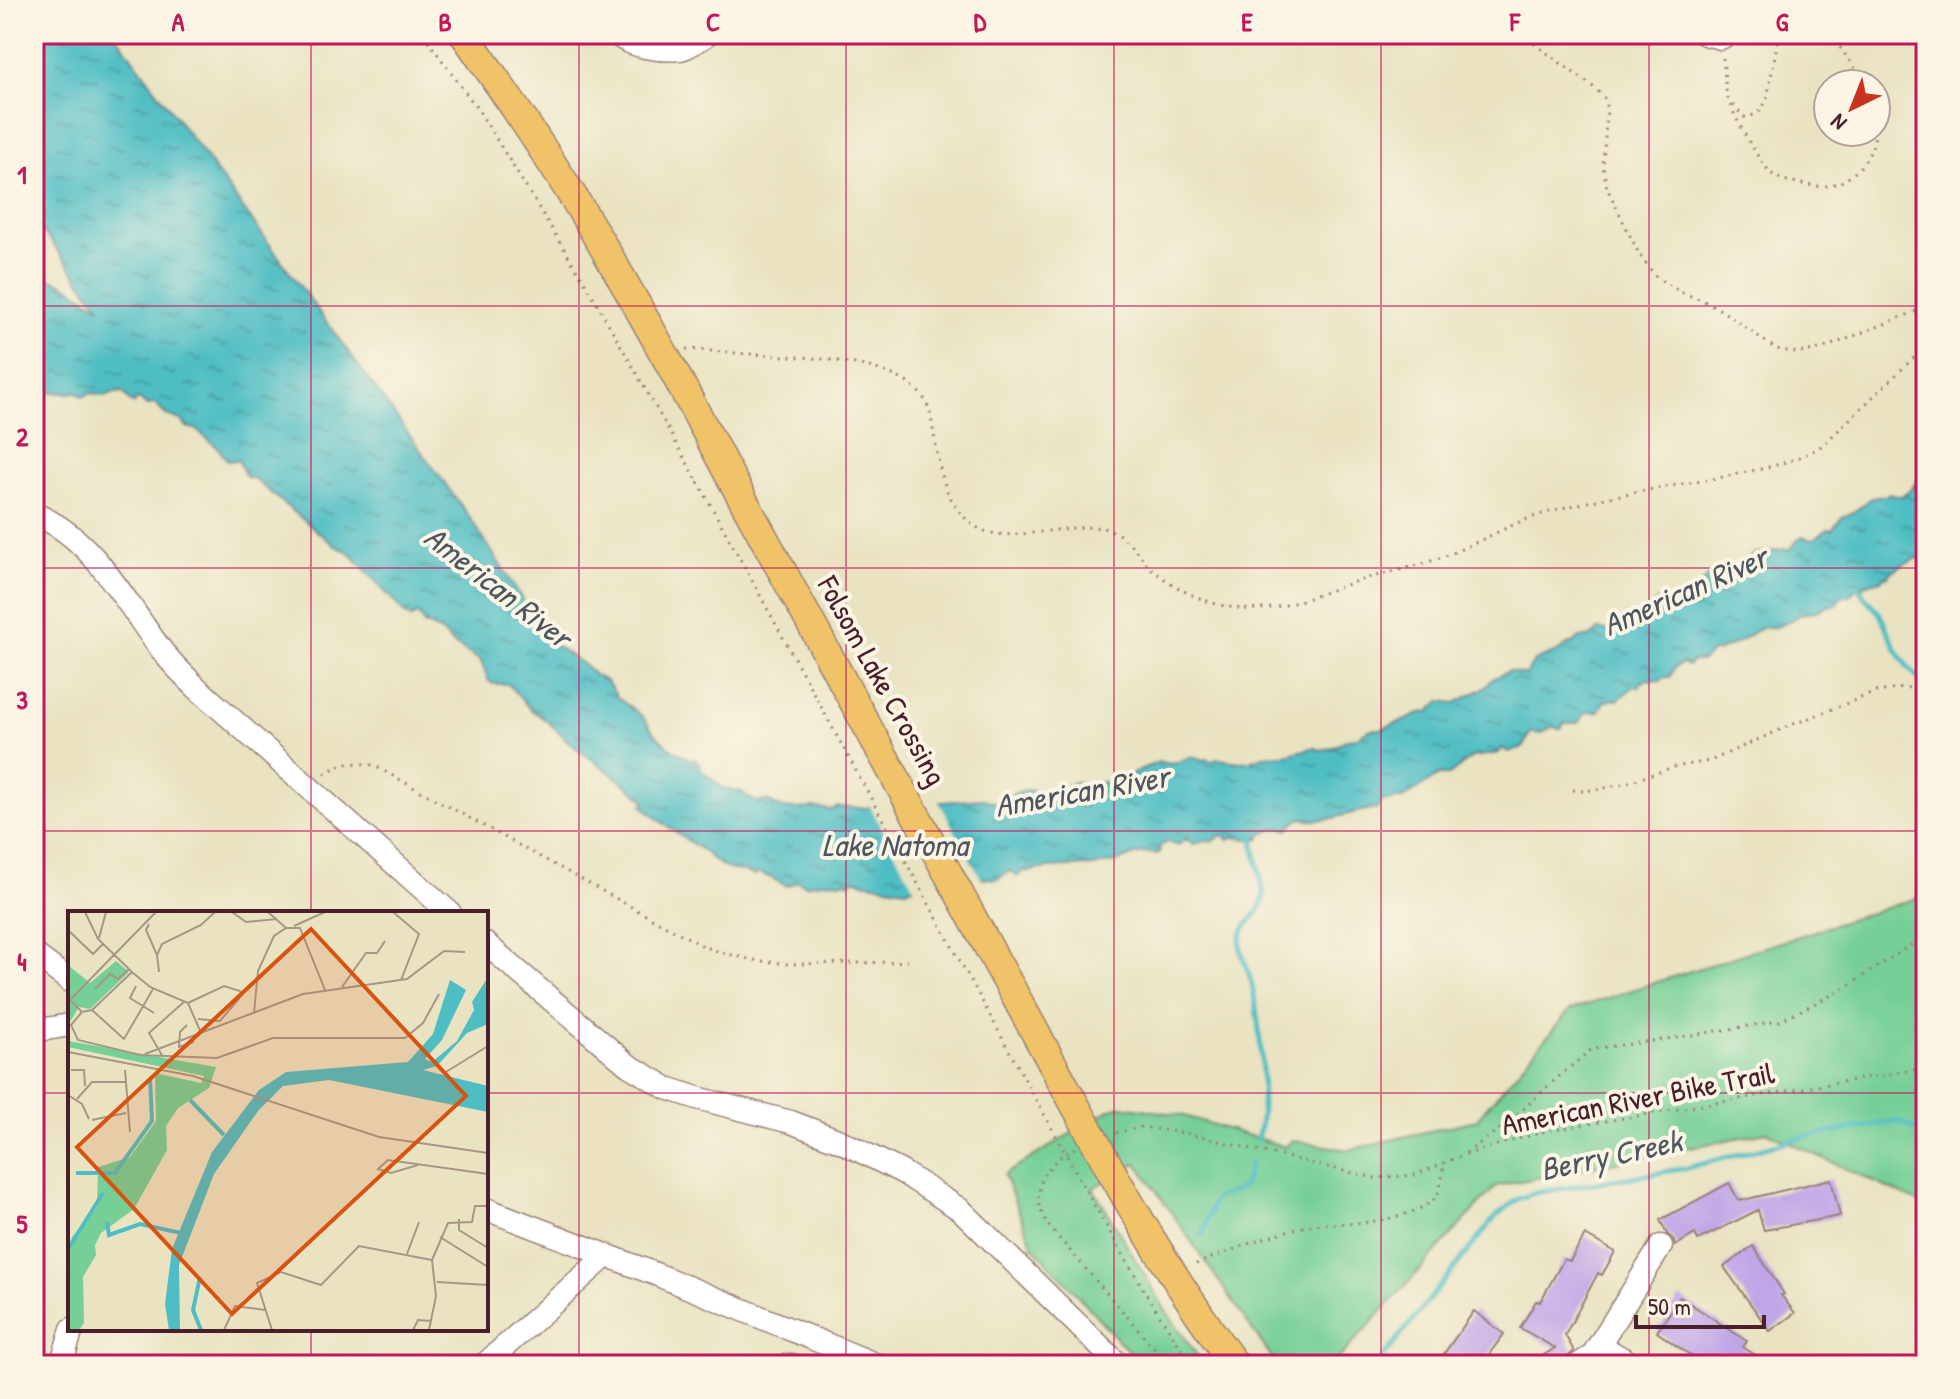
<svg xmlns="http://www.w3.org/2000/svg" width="1960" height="1399" font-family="'Patrick Hand',sans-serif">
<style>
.green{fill:#75cf96;stroke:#607760;stroke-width:2}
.water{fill:url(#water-ripples);stroke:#4c6e78;stroke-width:2}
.pier{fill:#e9e3c2}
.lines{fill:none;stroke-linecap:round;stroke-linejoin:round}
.stream{stroke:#4fbec4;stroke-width:5}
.building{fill:#c0a5e7}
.minor-casing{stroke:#9a8176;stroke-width:25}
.major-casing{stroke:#9a8176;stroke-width:31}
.path{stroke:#9a8176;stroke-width:3;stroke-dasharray:2 6;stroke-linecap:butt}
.minor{stroke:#fff;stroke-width:22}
.major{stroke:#f1c369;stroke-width:28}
.major-bridge-casing{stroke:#9a8176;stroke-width:31;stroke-linecap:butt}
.path-bridge{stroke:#9a8176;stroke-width:3;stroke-dasharray:2 6;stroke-linecap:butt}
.major-bridge{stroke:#f1c369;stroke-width:28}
.grid{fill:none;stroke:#c2185b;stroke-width:2;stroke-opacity:0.55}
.labels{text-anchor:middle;stroke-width:8;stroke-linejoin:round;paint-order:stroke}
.street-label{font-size:30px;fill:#4a1f2b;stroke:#fcf5e5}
.water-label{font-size:32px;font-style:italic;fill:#4c5761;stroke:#fcf5e5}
.inset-river{fill:none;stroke:#4fbec4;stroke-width:4}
.inset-road{fill:none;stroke:#a99586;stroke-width:2}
.view{fill:#d8530f;fill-opacity:0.15;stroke:#d8530f;stroke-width:4}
.inset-edge{fill:none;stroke:#4a1f2b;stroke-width:4}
.neatline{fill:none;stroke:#c2185b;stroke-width:3}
.grid-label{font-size:26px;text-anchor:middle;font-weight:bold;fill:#c2185b}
</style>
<defs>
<pattern id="water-ripples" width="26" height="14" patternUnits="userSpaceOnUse" patternTransform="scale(2)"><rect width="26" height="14" fill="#4fbec4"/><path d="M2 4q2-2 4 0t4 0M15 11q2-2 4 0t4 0" fill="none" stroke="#449a9f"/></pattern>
</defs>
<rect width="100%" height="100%" fill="#fcf5e5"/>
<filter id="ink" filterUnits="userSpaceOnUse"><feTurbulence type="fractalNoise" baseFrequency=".0125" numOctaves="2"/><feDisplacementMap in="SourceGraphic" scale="16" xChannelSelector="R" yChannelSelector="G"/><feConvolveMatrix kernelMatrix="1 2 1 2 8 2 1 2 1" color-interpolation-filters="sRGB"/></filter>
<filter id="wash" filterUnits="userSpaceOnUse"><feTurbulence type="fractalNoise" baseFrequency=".006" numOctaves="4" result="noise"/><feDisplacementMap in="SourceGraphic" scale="32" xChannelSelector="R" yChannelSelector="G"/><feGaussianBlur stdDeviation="1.8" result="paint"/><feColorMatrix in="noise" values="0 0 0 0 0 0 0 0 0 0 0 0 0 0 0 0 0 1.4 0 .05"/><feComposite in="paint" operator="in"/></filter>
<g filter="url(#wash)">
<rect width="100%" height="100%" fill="#e9e3c2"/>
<path class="green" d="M1926,895V1206L1767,1132L1496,1186L1333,1365H1277L1137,1163L1093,1188L1166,1311L1204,1365H1141L1033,1246L1004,1175L1111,1109L1122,1106L1181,1115L1286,1147L1292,1140L1348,1150L1476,1120L1570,1010Z"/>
<path class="water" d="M34,34H115L468,515L550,642L588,668L593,674L607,682L618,698L642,716L655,734L673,750L691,760L695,759L699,763L702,771L723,788L742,792L750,799L757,802L767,801L781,808L794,809L816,808L831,810L837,807L863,808L984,799C1001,809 1009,792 1026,790C1033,789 1038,793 1045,793C1057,793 1064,787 1075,782L1085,786L1097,782H1122L1137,771L1154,764L1159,762L1173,764L1190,757L1202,760L1206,759L1212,761L1218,759L1240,762L1251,761L1263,756L1286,755L1315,747L1319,750L1331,748L1348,739L1357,738L1368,730L1380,729L1409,719L1420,713L1429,712L1440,701L1456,703L1486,687L1492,679L1509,671L1526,675L1534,661L1557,652L1569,644L1574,643L1578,639L1584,637L1588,638L1596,633L1598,630L1607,631C1618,624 1634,623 1643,617C1648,613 1652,606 1657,601H1671L1676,598L1693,592L1707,577L1729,572L1754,554L1785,549L1788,550C1793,547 1797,538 1804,537C1806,537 1808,539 1810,539C1818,539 1822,533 1828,529L1832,530L1842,517L1852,513L1872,498L1885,496L1889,493C1892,493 1895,495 1899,496C1907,496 1915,485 1918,479L1926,477V555L1900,566L1896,570H1894L1887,577L1885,576L1881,580L1864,585L1862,590L1855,589L1850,596H1842L1835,605C1823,605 1815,615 1803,613C1795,618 1784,625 1775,627C1771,628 1766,626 1762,628C1748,633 1738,646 1723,648L1718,652H1712L1702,661H1692L1688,666L1682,663L1674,668L1670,677H1665L1660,680L1653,679L1651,681L1647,678L1644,682L1641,681L1639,687H1633L1618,700L1614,699L1609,701L1605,700L1598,712C1585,710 1586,712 1579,723H1564L1561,729H1558L1554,726C1545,731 1542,736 1532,732L1529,735L1524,747L1508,752L1502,748L1499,753L1472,757L1449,775H1439L1403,799C1396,797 1390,803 1382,800L1377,809C1352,809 1327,826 1302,818L1295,822L1289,830L1277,828L1262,834L1259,839L1256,840L1233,837L1229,840L1221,835L1213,842L1206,840L1194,844L1186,839L1178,845L1167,842L1159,847L1160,851L1157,854C1139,850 1129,859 1112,863C1105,864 1100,864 1093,867L1088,866C1068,868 1046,866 1028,872L1025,870L1018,876L1010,871L997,879L989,878L945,880L906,889L863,882L860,880H853L849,883L845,881L841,882C834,880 813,883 806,885L797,881L787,886C777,881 766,874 757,873L754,876C744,869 734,872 724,867C712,861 708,854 699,848C679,834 660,823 642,805L646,802L642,797C621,781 601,765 580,751C564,740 550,719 531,710L508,684H493L488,680L481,661L452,643L442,632L424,624L420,616L416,614L412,618L407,616L349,552L335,546L253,478L246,477L238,460L228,461L218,448L196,429L187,427L181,420L166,415L154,403L147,406L139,399L135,400V404L129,401L123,392L108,394L106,396L90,393L83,397L75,391L72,393L49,392L42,395L34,393V336L36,317L34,314V270C45,279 59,280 71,288C81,294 89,302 100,307L34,219Z"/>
<path class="pier" d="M930,796L937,798L983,882L964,886L945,884L916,891L868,803L884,799Z"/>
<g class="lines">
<path class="stream" d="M1857,586L1864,596L1880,614L1896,649L1907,666L1926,686
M1252,835L1264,894C1262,917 1245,919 1241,937C1238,952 1249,970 1252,985C1260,1024 1268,1102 1257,1139
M1202,1235L1213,1203L1216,1198L1236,1191L1244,1185L1251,1162
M1377,1365L1496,1216L1518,1199L1535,1193L1687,1168L1804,1137L1897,1121L1926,1133"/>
</g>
<g id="blocks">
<path class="building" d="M1831,1179L1840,1216L1764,1230L1758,1210L1698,1240L1695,1234L1675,1246L1673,1239L1667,1234L1660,1220L1729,1183L1739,1201Z
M1585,1235L1615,1252L1602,1275L1598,1273L1565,1335L1574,1351L1560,1365H1528L1555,1348L1520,1328L1536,1301L1540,1302L1564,1259L1570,1261Z
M1753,1246L1784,1294L1781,1295L1795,1313L1770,1331L1724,1267Z
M1680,1297L1747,1341L1743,1347L1771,1365H1704L1657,1332Z
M1474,1311L1504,1334L1481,1365H1436Z"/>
</g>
</g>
<g filter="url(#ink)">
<use href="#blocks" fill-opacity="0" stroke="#9a8176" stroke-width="2"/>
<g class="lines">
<defs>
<path id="minor" d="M617,34C628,47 663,51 680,49C688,48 696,41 704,37L706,34
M1705,34L1721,38L1728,34
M34,514C92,536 124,600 159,647C170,662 184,675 197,688L450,913
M486,944L628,1065L667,1088L697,1098L791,1122L840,1141L902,1172L961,1210L1119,1365
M34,954L70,981
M34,1031L70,1025
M486,1209L658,1275L877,1365
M1599,1345L1634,1365
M61,1365L72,1329
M484,1365L607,1255
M788,1365H792
M1578,1365L1592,1356L1661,1246"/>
<path id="major" d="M464,34C513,104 561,174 604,248C646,320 686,393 725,467
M1114,1176C1151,1241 1190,1304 1235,1365"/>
</defs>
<use href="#minor" class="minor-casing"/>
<use href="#major" class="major-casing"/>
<path class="path" d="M423,34L479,111L587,286L698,482
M1521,34L1596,89L1604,98L1607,110L1603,166L1607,188L1639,254L1655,276L1664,282L1683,293L1704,301L1721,310L1776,349L1799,353L1824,348L1917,311L1926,309
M1831,34L1865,84
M1723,58C1725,72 1724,88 1729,101C1735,119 1757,158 1770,172C1778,180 1788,181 1798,183C1810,186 1823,188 1835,184C1856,178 1875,153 1875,132
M1733,105L1744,117C1757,116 1762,110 1767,99L1779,34
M686,349C714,351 742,354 770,355C812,358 903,360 926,402C931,412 932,424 934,434C939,470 946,510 980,529C1007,544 1069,523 1102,528C1125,531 1136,553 1151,568C1175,590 1212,607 1245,609C1281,612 1318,594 1351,583C1382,573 1415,568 1445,556C1471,546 1496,532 1522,521C1545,512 1573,505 1597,500C1644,489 1691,484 1738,474C1769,467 1796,462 1823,445L1926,346
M325,774C340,762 354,762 373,765L655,920L703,946L720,952L753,960L789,964L862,963L909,961
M1573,790L1581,791L1602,789L1626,783L1674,767L1710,761L1791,725L1876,692L1926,685
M1116,1133L1142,1127L1185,1133L1374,1178L1415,1175L1463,1155L1546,1131L1926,1068
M1075,1148L1057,1159L1043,1176L1038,1194L1039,1207L1047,1224L1169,1365
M1466,1153L1508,1123L1557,1078L1592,1049L1674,1038L1779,1021L1840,991L1926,935
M1086,1191L1148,1297L1192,1365
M1196,1264C1233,1250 1272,1233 1312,1225C1328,1223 1345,1224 1361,1223C1381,1221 1415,1214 1431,1202C1442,1194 1442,1175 1444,1163"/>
<use href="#minor" class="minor"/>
<use href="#major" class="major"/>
<defs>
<path id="major-bridge" d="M725,467L1114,1176"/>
</defs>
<use href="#major-bridge" class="major-bridge-casing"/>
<path class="path-bridge" d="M698,482L1086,1191"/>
<use href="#major-bridge" class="major-bridge"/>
</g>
</g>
<path class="grid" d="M311,34V913M579,34V1365M846,34V1365M1114,34V1365M1381,34V1365M1649,34V1365M34,306H1926M34,568H1926M34,831H1926M34,1093H70M486,1093H1926M311,1329V1365"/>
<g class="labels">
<g class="street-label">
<text transform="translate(882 681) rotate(61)" y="10">Folsom Lake Crossing</text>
<text transform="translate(1638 1099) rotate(-11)" y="10">American River Bike Trail</text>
</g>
<g class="water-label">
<text transform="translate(498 587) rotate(38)" y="11">American River</text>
<text transform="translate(1685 591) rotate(-24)" y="11">American River</text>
<text transform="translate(1082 791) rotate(-10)" y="11">American River</text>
<text x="895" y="856">Lake Natoma</text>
<text transform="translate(1611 1155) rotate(-12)" y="11">Berry Creek</text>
</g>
</g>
<g transform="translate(68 911)">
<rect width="420" height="420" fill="#e9e3c2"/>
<path d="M48,50L61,61L22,98L11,96L0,114V54L22,72ZM0,130L148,156L141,177L110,197L98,215L99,239L66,298L33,322L27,334L28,344L15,366L16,412L11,419H0V340L4,326L29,296L30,256L62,246L88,210L87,162L133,172L136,165L0,136Z" fill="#75cf96"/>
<path d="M420,66V113L399,122L369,155L355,159L420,175V201L261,169L215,175L190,200L146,263L111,354L112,419H101L97,393L104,338L144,241L191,179L218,161L340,151L365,123L382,69L398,79L374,129L357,148L364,151L389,130L406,99L404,91Z" fill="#4fbec4"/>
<path class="inset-river" d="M122,189L156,224M8,262H47L84,210L82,167M39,311L41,324L72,313L113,322M0,338L35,282M132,366L125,399L133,419"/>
<path class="inset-road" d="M17,1L30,28L64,61L82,76L120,92L133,122M164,1L178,11L209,8M200,1L218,17M325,1L351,23L333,69M81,13L78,19L89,44M226,15L257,1M0,19L25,43L35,33M31,27L38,1M91,61L89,44L94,33L133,14L147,1M68,75L62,87L86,102M274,76L298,42H309L317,30M27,78L42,63L50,68L61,58M2,89L14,101L24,99L64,61M0,91L88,1M120,92L156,75L172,80L174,84L152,110L130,108M24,99L56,128L85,78M14,101L3,114L10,129L72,144L149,147L205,127H337L355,112L371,83M186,102L190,60L206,25L218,17H232L257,79M119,114L112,121L111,136L125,131V125M0,141L125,165L311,226L420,242M77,143L235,83L339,68L376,40L397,41M95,146L81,122L117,90M3,159H16L17,175M57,159L62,221M378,161L420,135M0,184L14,193L21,208M9,188L24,171H59M24,209L58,202M350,254L323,262L310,258L320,249L420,263M391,308V319L420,337M372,326L420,356M339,343L351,311M364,349L380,312L404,311L407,295H420M369,371L420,374M156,419L167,395L197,399M204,419L189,372L213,361L253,374L291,335L364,349L368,385L361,419M345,419L350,409L364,410"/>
<path class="view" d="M243,18L398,185L164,403L9,236Z"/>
<rect width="420" height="420" class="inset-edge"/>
</g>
<rect width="1960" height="1399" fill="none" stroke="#fcf5e5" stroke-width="88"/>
<g transform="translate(1852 108) rotate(223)"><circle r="38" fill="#fcf5e5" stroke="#b59f9b" stroke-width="2"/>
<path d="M0-6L14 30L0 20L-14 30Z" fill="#c8321e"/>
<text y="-12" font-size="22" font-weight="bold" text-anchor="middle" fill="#4a1f2b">N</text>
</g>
<path d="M1636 1315v12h128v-12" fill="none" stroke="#4a1f2b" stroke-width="4"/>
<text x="1648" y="1315" font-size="24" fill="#4a1f2b" stroke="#fcf5e5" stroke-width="6" paint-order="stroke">50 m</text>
<rect x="44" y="44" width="1872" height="1311" class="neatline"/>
<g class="grid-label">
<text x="178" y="31">A</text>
<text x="445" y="31">B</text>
<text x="713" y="31">C</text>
<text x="980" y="31">D</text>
<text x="1247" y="31">E</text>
<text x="1515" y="31">F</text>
<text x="1782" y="31">G</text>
<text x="22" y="184">1</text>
<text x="22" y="446">2</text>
<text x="22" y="709">3</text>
<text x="22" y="971">4</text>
<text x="22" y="1233">5</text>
</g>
</svg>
